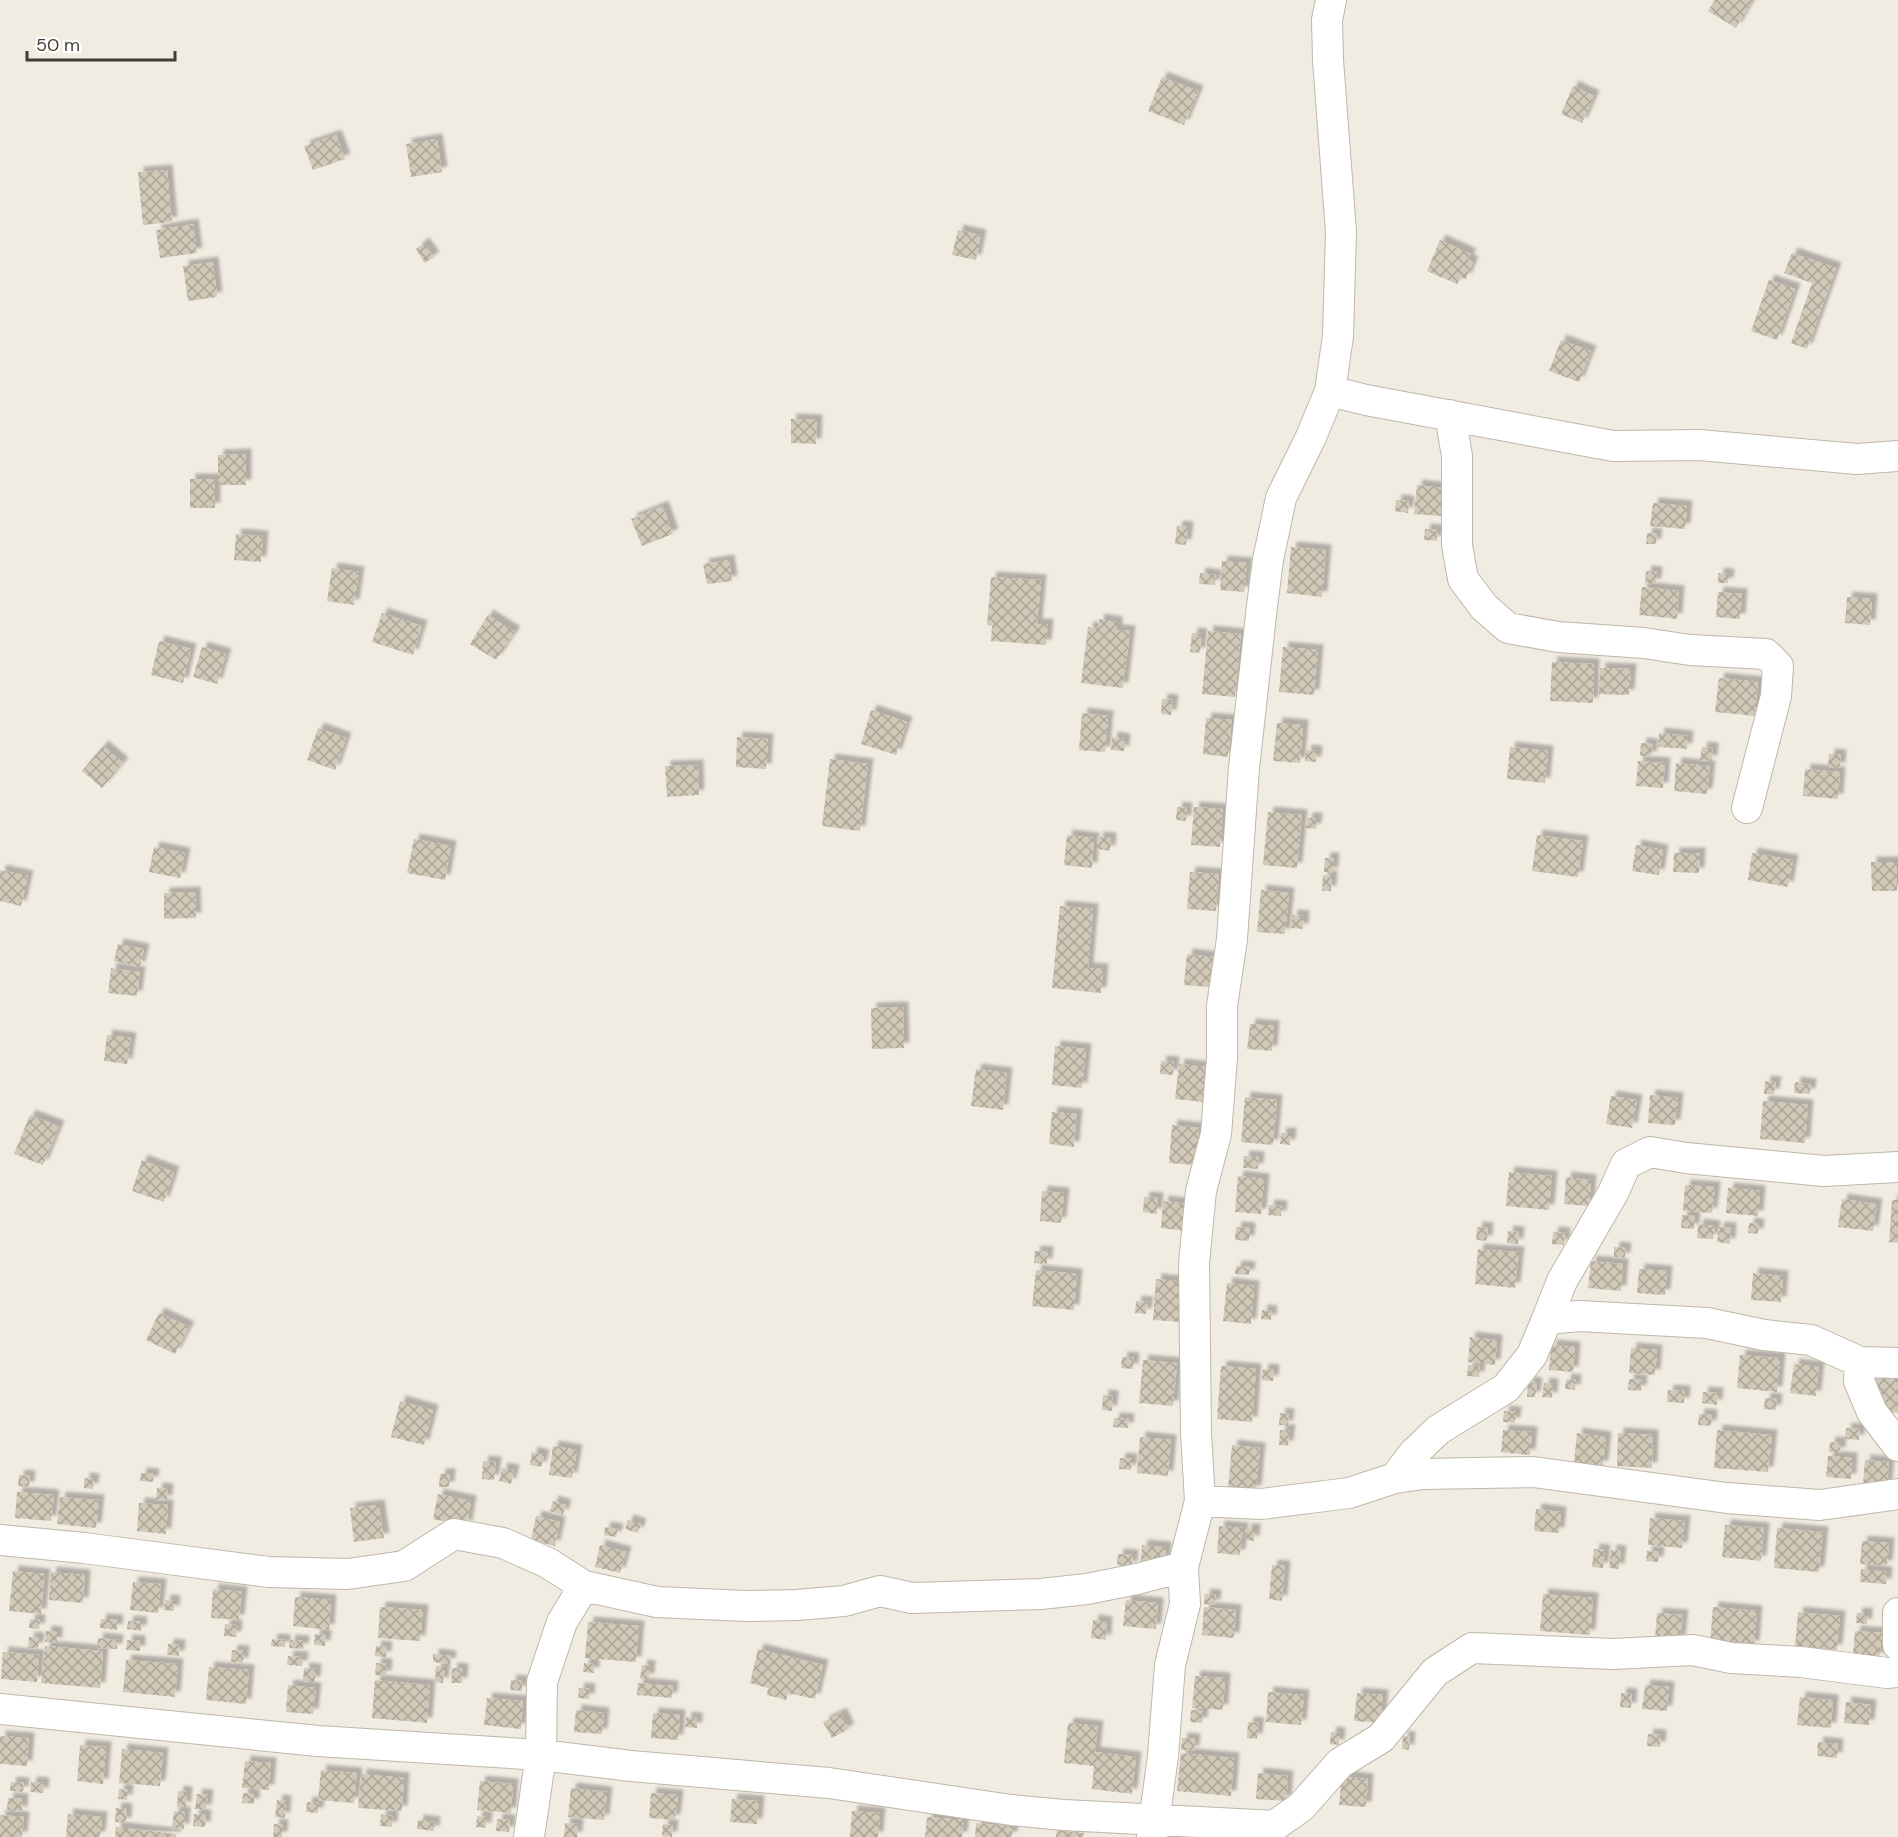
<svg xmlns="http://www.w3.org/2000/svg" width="1898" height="1837" font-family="'DM Sans',sans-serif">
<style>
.building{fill:url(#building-cross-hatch);filter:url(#shadow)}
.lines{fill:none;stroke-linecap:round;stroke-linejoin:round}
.minor-casing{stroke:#bfb7a8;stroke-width:32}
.minor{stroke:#fff;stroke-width:30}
</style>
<defs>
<pattern id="building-cross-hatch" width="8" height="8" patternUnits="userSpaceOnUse" patternTransform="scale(1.5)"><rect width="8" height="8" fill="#d2c8b8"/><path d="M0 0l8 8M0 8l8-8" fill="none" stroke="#aca496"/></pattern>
<filter id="shadow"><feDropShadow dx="5.5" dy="-5.5" stdDeviation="1.5" flood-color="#0004"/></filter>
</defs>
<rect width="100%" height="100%" fill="#f1ece2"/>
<path class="building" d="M1715,0H1752L1736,28L1708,11Z
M1162,77L1198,91L1184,125L1148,111Z
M1573,86L1594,96L1582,123L1561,114Z
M336,135L345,159L313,170L304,146Z
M437,139L442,172L411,177L406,144Z
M167,170L172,222L143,225L138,172Z
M193,224L197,253L160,258L156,230Z
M958,230L981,235L976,260L952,255Z
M1440,240L1471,254L1468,259L1473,262L1466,279L1461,277L1457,284L1427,271Z
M424,243L434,257L425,263L416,249Z
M1792,253L1836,268L1807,349L1791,343L1812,283L1784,273Z
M213,262L217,297L188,301L183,266Z
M1769,280L1795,289L1777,340L1751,331Z
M1561,340L1591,351L1579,382L1549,371Z
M791,419L817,420L816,444L791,443Z
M246,454V485H218V455Z
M190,479H215V508H190Z
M1417,485L1443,488L1441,516L1414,514Z
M1396,500L1409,501L1408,513L1395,511Z
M1653,503L1687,506L1685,529L1650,526Z
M663,506L673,534L642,546L631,519Z
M1177,526L1188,527L1186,545L1175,544Z
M1425,529L1438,530L1437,541L1424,540Z
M1647,533L1657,534L1656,544H1646Z
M236,534L263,536L261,562L234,560Z
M1291,547L1326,550L1322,597L1287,593Z
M729,560L732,581L707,584L703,564Z
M1222,561L1247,563L1244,592L1220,590Z
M332,568L359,572L354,605L327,601Z
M1646,571L1657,572L1656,584L1645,583Z
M1200,573L1216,575L1215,585L1199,584Z
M1718,573L1729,574L1728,583H1718Z
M991,577L1041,580L1037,624H1048L1046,645L991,641L992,626L987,625Z
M1642,587L1679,591L1677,619L1639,615Z
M1718,592L1742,594L1740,619L1716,617Z
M1847,597L1872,599L1870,625L1845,623Z
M382,613L422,626L413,655L372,642Z
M488,615L515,632L496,660L470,644Z
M1099,619L1117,622V630L1130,631L1123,688L1081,683L1088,627L1098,628Z
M1208,631L1241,634L1235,697L1202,694Z
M1192,633L1202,634L1200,653L1190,652Z
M159,641L191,649L183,683L151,675Z
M202,647L226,654L217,684L193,677Z
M1283,647L1318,650L1314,695L1279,692Z
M1552,662L1594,664L1593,703L1550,701Z
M1600,668L1631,669L1629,695L1599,694Z
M1719,678L1758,682L1755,716L1715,712Z
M1162,699L1173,700L1171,715L1161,714Z
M871,710L907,722L896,755L861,744Z
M1082,713L1108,716L1105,752L1079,750Z
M1206,718L1232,720L1228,757L1203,754Z
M1277,723L1303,725L1300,763L1273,761Z
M318,728L346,738L335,770L307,760Z
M1659,733L1688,736L1687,749L1658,747Z
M737,737L768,739L766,769L736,767Z
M1112,737L1125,739L1124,751L1111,750Z
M1641,743L1653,744L1651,757L1640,756Z
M103,746L123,763L102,788L82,771Z
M1510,747L1548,751L1545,783L1507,779Z
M1702,747L1713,748L1712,761L1700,760Z
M1306,750L1317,751L1316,762L1305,761Z
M1829,754L1841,755L1840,768L1828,767Z
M830,759L868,764L860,831L822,826Z
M1638,761L1665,763L1663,788L1636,786Z
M1676,763L1710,766L1707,794L1674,791Z
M698,765L699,795L667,797L665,766Z
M1805,769L1840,772L1838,799L1803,796Z
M1177,807L1187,808L1186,821L1176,820Z
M1194,807L1223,809L1220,847L1191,845Z
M1268,812L1302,815L1297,868L1263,865Z
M1307,818H1317L1316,829L1306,828Z
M1067,835L1094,838L1092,868L1064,865Z
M1537,835L1583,841L1578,877L1532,871Z
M1098,837L1111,838L1110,851L1097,849Z
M414,839L451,846L445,880L407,873Z
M1636,845L1663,850L1659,875L1632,871Z
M154,847L185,853L180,878L149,872Z
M1674,853H1700L1699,873L1673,872Z
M1752,853L1793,860L1788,887L1748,880Z
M1325,858H1334L1333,873L1324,872Z
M1871,862H1897V891H1872Z
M0,870L28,876L21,906L0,901Z
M1190,872L1219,874L1216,911L1187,909Z
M1323,875L1332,876L1331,891H1322Z
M1261,890L1289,893L1285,934L1257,932Z
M195,892L196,918L164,919V893Z
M1060,906L1093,909L1088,968L1103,969L1101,993L1052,988Z
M1292,915L1304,916L1303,929L1291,928Z
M118,944L144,949L140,967L114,961Z
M1187,954L1213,957L1210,987L1184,985Z
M111,968L140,972L137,996L108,993Z
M903,1007L904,1048L872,1049L871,1008Z
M1250,1024L1274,1026L1272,1051L1247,1049Z
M107,1035L131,1038L127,1064L104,1061Z
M1055,1046L1086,1049L1082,1088L1052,1085Z
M1161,1061L1174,1062L1173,1075L1160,1074Z
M1179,1064L1206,1067L1203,1102L1175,1099Z
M976,1069L1007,1073L1003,1110L971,1106Z
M1765,1081L1776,1082L1774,1094H1764Z
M1795,1082L1811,1084L1810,1094L1794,1093Z
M1650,1095L1678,1098L1675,1125L1648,1123Z
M1611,1096L1637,1100L1632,1128L1606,1124Z
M1245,1097L1277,1100L1273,1145L1241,1142Z
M1763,1101L1808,1105L1805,1143L1760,1139Z
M1052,1112L1077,1114L1074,1147L1049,1144Z
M30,1115L59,1126L43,1165L14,1154Z
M1172,1125L1199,1128L1195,1165L1169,1163Z
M1281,1133H1291L1290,1145L1280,1144Z
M1244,1156L1259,1157L1258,1169L1243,1168Z
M142,1160L174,1172L164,1202L132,1191Z
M1509,1172L1552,1176L1549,1210L1506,1206Z
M1238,1176L1264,1179L1261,1214L1235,1212Z
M1566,1177L1591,1180L1589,1206L1564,1204Z
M1685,1185L1715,1187L1712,1213L1683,1211Z
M1728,1188L1760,1191L1758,1216L1726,1213Z
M1042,1191L1064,1193L1061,1223L1040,1221Z
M1144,1197L1158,1198L1157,1214L1143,1212Z
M1842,1199L1877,1204L1873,1231L1838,1227Z
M1892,1200H1898V1243L1889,1242Z
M1163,1201L1189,1204L1187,1231L1161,1228Z
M1269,1205L1282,1206L1281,1216L1268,1215Z
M1682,1215L1695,1216L1694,1229L1681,1228Z
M1749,1223L1759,1224L1758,1234L1748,1233Z
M1698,1224L1715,1226L1713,1239L1697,1238Z
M1236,1227L1250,1228L1249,1241L1235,1240Z
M1477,1227L1488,1228L1487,1241L1476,1240Z
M1719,1227L1731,1228L1730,1244L1717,1242Z
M1508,1231L1519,1232L1518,1244L1507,1243Z
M1553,1232L1565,1233L1564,1245L1552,1244Z
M1614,1247L1626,1248L1625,1258L1614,1257Z
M1478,1249L1519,1252L1515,1288L1475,1284Z
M1035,1251L1048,1252L1047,1264L1034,1263Z
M1591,1261L1623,1264L1621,1291L1588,1288Z
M1236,1266L1250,1267L1249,1275L1235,1274Z
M1639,1269L1667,1271L1665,1295L1637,1293Z
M1036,1270L1077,1274L1074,1310L1032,1306Z
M1753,1273L1783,1276L1781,1302L1751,1300Z
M1156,1279L1185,1282L1182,1322L1153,1320Z
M1227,1283L1254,1286L1251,1324L1223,1321Z
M1136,1301L1148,1302L1146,1314L1135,1313Z
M1262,1310L1272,1311L1271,1320L1261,1319Z
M159,1313L189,1327L175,1354L146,1340Z
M1470,1337L1497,1340L1495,1365L1468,1362Z
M1551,1345L1575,1347L1573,1372L1549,1370Z
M1631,1348L1657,1350L1655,1375L1629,1373Z
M1740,1355L1780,1358L1777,1392L1737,1388Z
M1122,1357L1134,1358L1133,1369L1121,1368Z
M1143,1360L1177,1363L1173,1406L1139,1403Z
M1794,1364L1819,1367L1816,1396L1790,1393Z
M1468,1365L1480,1366L1479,1377L1467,1376Z
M1221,1366L1256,1369L1252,1422L1217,1419Z
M1263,1369L1274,1370L1273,1381L1262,1380Z
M1875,1371L1898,1374V1413L1870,1409Z
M1566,1379L1576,1380L1575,1390L1565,1389Z
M1629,1379L1642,1380L1641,1391L1628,1390Z
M1528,1382L1537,1383L1535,1397H1527Z
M1544,1383L1553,1384L1552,1398L1542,1397Z
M1668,1390L1685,1391L1684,1403L1667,1402Z
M1703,1392L1718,1393L1717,1405L1702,1403Z
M1103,1395L1113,1396L1112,1411L1102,1410Z
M1765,1398L1777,1399L1776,1410L1764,1409Z
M400,1401L433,1410L424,1445L391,1437Z
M1504,1411L1516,1412L1515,1423L1503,1422Z
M1280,1413L1289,1414L1288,1426L1279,1425Z
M1699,1414L1712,1415L1711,1426L1698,1425Z
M1114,1418L1129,1419L1128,1428L1113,1427Z
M1846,1428L1860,1429L1859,1440L1845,1439Z
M1280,1430H1290L1288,1446L1279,1445Z
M1503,1430L1532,1432L1530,1455L1501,1452Z
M1717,1430L1772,1435L1768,1472L1714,1468Z
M1577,1433L1606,1437L1603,1466L1574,1463Z
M1618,1433L1653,1435L1652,1468L1617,1466Z
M1140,1437L1171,1440L1168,1476L1137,1473Z
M1830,1442L1841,1443L1840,1453L1829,1452Z
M1232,1445L1260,1448L1256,1491L1228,1488Z
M553,1446L577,1450L572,1478L549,1475Z
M532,1452L544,1455L541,1467L530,1465Z
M1828,1456L1852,1458L1851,1479L1826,1477Z
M1120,1458L1132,1459L1131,1470L1119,1469Z
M1865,1460L1889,1462L1887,1486L1863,1484Z
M483,1461L496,1462L494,1480L482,1479Z
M502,1468L514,1470L511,1484L499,1481Z
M141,1473L154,1474L153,1482L140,1481Z
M440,1474H450L449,1487H439Z
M19,1475L30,1476L29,1487L18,1486Z
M84,1478L94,1479L93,1489L84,1488Z
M157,1488L168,1489L167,1501L156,1500Z
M17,1492L54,1495L51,1521L15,1518Z
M438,1494L471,1501L467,1526L433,1519Z
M60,1497L99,1500L96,1528L57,1524Z
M553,1501L566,1505L563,1515L550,1511Z
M139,1503L168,1505L166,1534L137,1531Z
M379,1505L384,1538L354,1542L350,1508Z
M1536,1509L1561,1512L1559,1533L1534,1531Z
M536,1516L560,1522L555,1546L531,1540Z
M1650,1518L1685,1521L1682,1548L1648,1545Z
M628,1520L641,1524L638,1533L625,1529Z
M1725,1525L1764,1528L1761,1561L1722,1557Z
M1219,1526L1243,1528L1240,1555L1217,1553Z
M605,1527L618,1529L616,1537L604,1535Z
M1777,1528L1823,1532L1819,1572L1774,1568Z
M1246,1529H1255L1254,1541L1245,1540Z
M1862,1541L1889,1543L1887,1566L1860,1564Z
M600,1545L626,1552L620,1573L595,1567Z
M1142,1545L1166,1547L1164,1571L1140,1569Z
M1594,1549L1605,1550L1603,1568L1592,1567Z
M1611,1550L1621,1551L1619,1569L1609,1568Z
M1647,1551L1659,1552L1658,1562L1646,1561Z
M1118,1554L1133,1555L1132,1567L1117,1565Z
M1272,1565L1285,1566L1282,1601L1269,1599Z
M1861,1569L1887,1572L1886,1584L1860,1582Z
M13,1571L45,1574L41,1614L9,1611Z
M51,1572L85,1575L83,1603L49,1600Z
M133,1582L161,1584L158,1613L130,1610Z
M213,1589L242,1592L239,1620L211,1618Z
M1205,1594L1216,1595L1215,1605L1204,1604Z
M1543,1594L1593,1598L1590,1635L1540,1631Z
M295,1597L331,1600L329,1630L293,1626Z
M165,1600L175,1601L174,1611L164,1610Z
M1126,1600L1158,1603L1156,1629L1123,1626Z
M380,1607L423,1610L420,1641L378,1638Z
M1204,1607L1236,1610L1234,1638L1202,1635Z
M1713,1607L1757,1611L1754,1646L1710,1643Z
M1798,1612L1840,1616L1837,1650L1795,1647Z
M1657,1613L1683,1615L1680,1641L1655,1639Z
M1857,1613H1867V1624L1856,1623Z
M30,1619L40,1620L39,1629L29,1628Z
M101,1619L118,1620L117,1630L100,1628Z
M1093,1620L1107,1622L1106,1640L1091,1638Z
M128,1621L142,1622L141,1631L127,1629Z
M588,1622L639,1626L636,1662L585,1658Z
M225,1624L237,1625L236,1637L224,1636Z
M46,1631L57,1632V1643L45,1642Z
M1855,1631L1882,1633L1879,1658L1853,1655Z
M315,1634L326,1635L325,1646L314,1645Z
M29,1637L39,1638L38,1648H28Z
M98,1638L118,1640L117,1649L97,1648Z
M272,1639L285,1640V1647L271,1646Z
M127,1640L140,1641V1651L126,1650Z
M290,1640L304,1641L303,1649L289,1648Z
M168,1644L180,1645L179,1656L167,1655Z
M45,1646L103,1651L100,1688L41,1683Z
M376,1646L387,1647L386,1657L375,1656Z
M758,1649L823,1665L815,1699L788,1693L786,1700L767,1695L768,1688L750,1683Z
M232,1650L244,1651L243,1663L231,1662Z
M3,1652L39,1655L37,1682L1,1679Z
M433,1654L451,1656L450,1664L433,1662Z
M288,1656L303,1657L302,1666L287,1665Z
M126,1660L178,1664L175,1697L123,1692Z
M376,1663L387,1664L386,1676L375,1675Z
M584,1663L594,1664V1673L583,1672Z
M642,1665L650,1666L649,1679H640Z
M436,1666L445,1667L443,1683L435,1682Z
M209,1667L249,1670L246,1704L206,1700Z
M304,1668L316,1669L315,1682L303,1681Z
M452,1668L463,1669L462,1683H451Z
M1195,1676L1225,1678L1223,1710L1192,1708Z
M375,1680L430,1685L427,1723L372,1718Z
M511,1680L522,1681V1691L510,1690Z
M638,1683L673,1686L672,1698L637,1695Z
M288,1685L316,1688L313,1714L286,1712Z
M1645,1685L1669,1687L1667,1711L1642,1709Z
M579,1688L590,1689L589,1699L578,1698Z
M1268,1692L1304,1695L1301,1725L1266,1722Z
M1357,1693L1383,1695L1380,1723L1354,1721Z
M1621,1693L1632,1694L1631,1708L1620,1707Z
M1800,1697L1833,1700L1831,1728L1797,1725Z
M487,1698L523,1701L521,1729L484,1725Z
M1846,1702L1871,1705L1869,1725L1844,1723Z
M576,1710L604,1713L602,1734L574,1732Z
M1191,1710L1203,1711L1202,1723L1190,1722Z
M653,1713L680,1715L678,1740L651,1738Z
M841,1713L849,1729L832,1738L823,1722Z
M686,1717L697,1718V1728L685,1727Z
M1248,1722L1259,1723L1257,1739L1247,1738Z
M1068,1723L1098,1726L1095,1752L1136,1757L1132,1794L1092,1789L1094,1766L1064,1763Z
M1331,1732L1340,1733L1339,1745L1330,1744Z
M1648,1734L1661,1735L1660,1747L1647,1746Z
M0,1736L29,1738L27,1766L0,1764Z
M1403,1736L1410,1737L1409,1750L1402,1749Z
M1182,1738L1195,1739L1194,1751L1181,1750Z
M1818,1742L1838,1744L1837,1758L1817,1756Z
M80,1745L106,1747L103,1784L77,1781Z
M122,1749L163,1753L160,1786L119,1783Z
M1181,1753L1234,1758L1231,1796L1177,1791Z
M245,1761L271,1763L269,1790L242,1788Z
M321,1770L357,1773L354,1803L318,1800Z
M1258,1773L1288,1776L1286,1801L1256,1799Z
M361,1774L404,1778L402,1811L358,1808Z
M1342,1776L1368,1779L1366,1807L1339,1805Z
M480,1781L513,1784L511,1813L477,1810Z
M11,1782L24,1783L23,1792L10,1791Z
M31,1782L44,1783L43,1793L30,1792Z
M571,1788L607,1792L604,1820L568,1817Z
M119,1789L128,1790L127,1800L118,1799Z
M178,1791L187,1792L186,1807H177Z
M243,1793L254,1794V1804L242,1803Z
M651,1793L678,1795L675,1820L649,1818Z
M197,1794L208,1795L206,1810L195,1809Z
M8,1798L23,1799L22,1812L7,1810Z
M732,1799L759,1801L757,1824L730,1822Z
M277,1800L286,1801L285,1818L275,1817Z
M307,1802L319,1803L318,1813L306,1812Z
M116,1808L127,1809L126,1823L115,1822Z
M174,1811L185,1812L184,1829L172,1828Z
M852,1811L880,1813L878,1837H850Z
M68,1814L102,1817L100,1837H66Z
M194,1814L206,1815L205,1827L193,1826Z
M381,1814L393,1816L392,1827L380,1826Z
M0,1815L24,1817L22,1837H0Z
M477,1816L487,1817L486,1828L476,1827Z
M927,1817L964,1820L962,1837H925Z
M497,1819L510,1820L509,1832L496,1831Z
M418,1820L435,1822L434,1831L417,1829Z
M565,1823L578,1824L577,1837H564Z
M976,1823L1013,1826L1012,1837H975Z
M274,1824L283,1825L282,1837H273Z
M663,1824L673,1825L672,1837L662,1836Z
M116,1827L176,1834V1837H115Z
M1057,1830L1084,1833L1083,1837H1056Z"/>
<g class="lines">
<defs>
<path id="minor" d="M1330,391L1366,400L1613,446L1699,445L1857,459L1898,456
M1450,415L1457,456V545L1463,579L1484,607L1508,628L1558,637L1644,643L1690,650L1766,654L1778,666L1776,696L1747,808
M1547,1319L1562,1281L1613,1193L1626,1164L1650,1152L1686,1158L1824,1171L1898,1167
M1860,1362L1859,1381L1872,1412L1898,1446
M1395,1478L1413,1454L1438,1430L1506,1388L1532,1355L1547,1319L1579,1316L1707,1323L1764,1335L1811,1340L1860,1362L1898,1363
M1200,1501L1262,1504L1349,1493L1395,1478L1423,1474L1533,1472L1727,1498L1820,1505L1898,1494
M0,1540L84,1548L269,1572L348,1574L404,1566L454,1534L503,1543L548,1563L584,1586L657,1602L746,1606L797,1605L844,1601L880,1591L912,1598L1041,1594L1087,1589L1137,1579L1183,1567
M1898,1613V1645
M0,1709L318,1741L541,1755L631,1766L829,1783L1011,1810L1064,1815L1274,1826L1301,1807L1340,1763L1381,1738L1435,1672L1472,1648L1613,1654L1693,1650L1731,1658L1801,1662L1887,1673L1898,1672
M529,1837L541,1755L542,1682L562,1622L584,1586
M1152,1837L1163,1756L1170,1665L1185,1604L1183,1567L1200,1501L1196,1433L1194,1263L1201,1191L1216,1134L1222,1058V1006L1232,939L1244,768L1262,606L1268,560L1281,498L1311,437L1330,391L1338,336L1341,232L1328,60L1327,20L1331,0"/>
</defs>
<use href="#minor" class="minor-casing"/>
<use href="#minor" class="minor"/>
</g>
<path d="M27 51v9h148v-9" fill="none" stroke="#423c33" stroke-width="3"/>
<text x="36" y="51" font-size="18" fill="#423c33" stroke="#ffffff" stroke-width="4.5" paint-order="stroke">50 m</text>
</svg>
